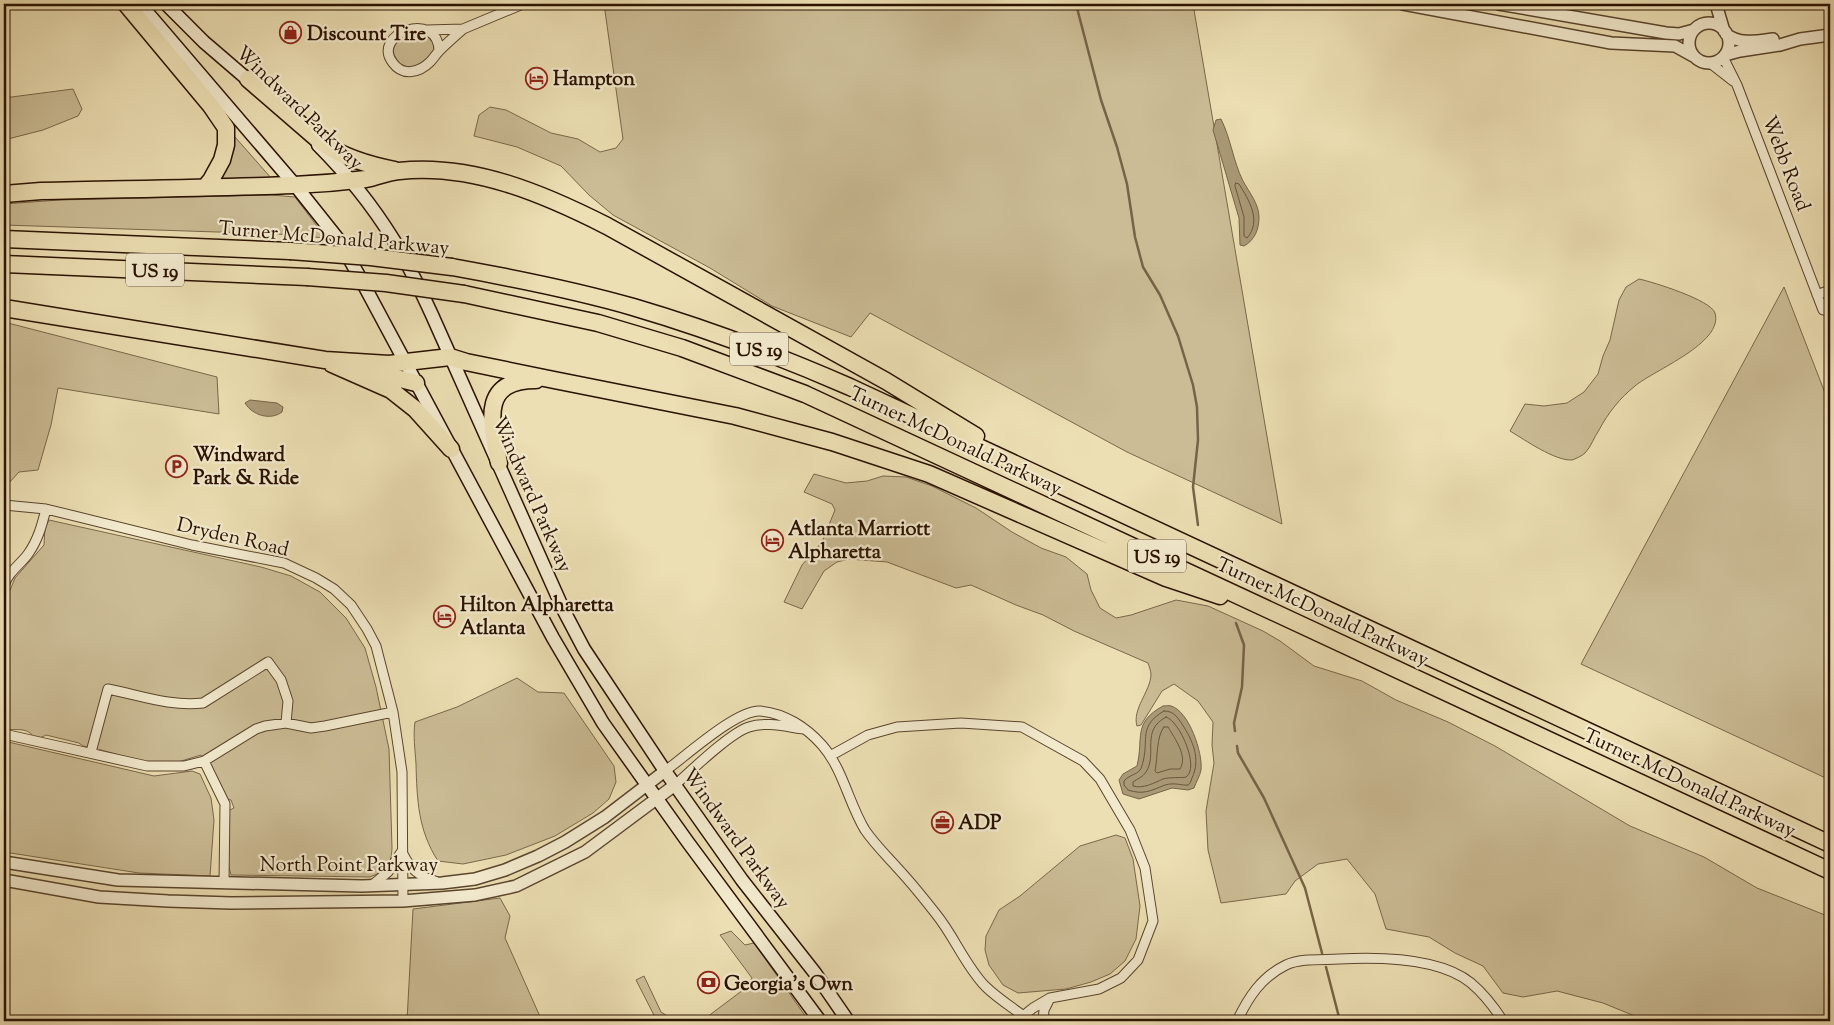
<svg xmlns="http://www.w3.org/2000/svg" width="1834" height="1025" font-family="'Sorts Mill Goudy',serif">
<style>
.green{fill:#cbbc95;stroke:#7a674a}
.water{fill:#aa9976;stroke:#776347}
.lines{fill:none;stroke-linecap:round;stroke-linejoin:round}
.shore{stroke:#6a563b;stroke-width:1}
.stream{stroke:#776347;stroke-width:2.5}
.minor-casing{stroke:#5a452d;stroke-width:11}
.tertiary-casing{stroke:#5a452d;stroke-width:14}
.secondary-casing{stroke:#2a1200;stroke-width:15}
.motorway-casing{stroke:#2a1200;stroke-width:19}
.minor{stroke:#f3eace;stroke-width:9}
.tertiary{stroke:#f3eace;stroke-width:11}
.secondary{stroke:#f3eace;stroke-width:12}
.motorway{stroke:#ecdfb3;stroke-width:16}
.motorway-bridge-casing{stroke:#2a1200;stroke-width:19;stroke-linecap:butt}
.motorway-bridge{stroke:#ecdfb3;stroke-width:16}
.labels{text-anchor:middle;stroke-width:4.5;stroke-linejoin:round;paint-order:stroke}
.shield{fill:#f3eace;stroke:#66533e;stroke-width:1}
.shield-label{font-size:19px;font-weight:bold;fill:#2a1200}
.poi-label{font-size:20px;font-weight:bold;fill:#2a1200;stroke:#f3eace;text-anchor:start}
.street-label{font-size:20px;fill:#2a1200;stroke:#f3eace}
</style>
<rect width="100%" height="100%" fill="#ecdfb3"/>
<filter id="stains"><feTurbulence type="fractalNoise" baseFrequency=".004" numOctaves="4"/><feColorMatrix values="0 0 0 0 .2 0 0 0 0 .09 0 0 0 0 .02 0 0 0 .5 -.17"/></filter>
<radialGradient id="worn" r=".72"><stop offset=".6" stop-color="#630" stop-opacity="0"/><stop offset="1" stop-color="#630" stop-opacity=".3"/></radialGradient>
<path class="green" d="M604,4H1193L1282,524L1127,452L870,313L851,337L772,306L710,268L613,215L589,195L561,166L517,147L474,136L479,115L490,107L506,110L551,133L578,139L600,152L616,148L623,139Z
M418,32L431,36C432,39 435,44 435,48C435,53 429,57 426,60C414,70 401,70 393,55C393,39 404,35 418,32Z
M73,89L82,109L78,116L43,130L4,140V98Z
M233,136L235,137L272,179L219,180Z
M272,195L295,197L326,238L278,234L4,225V204L59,200Z
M1639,279C1653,282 1711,300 1715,313C1724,343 1654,370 1635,386C1620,398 1608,413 1599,430C1594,437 1591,447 1585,453C1582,456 1575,459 1572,460C1555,461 1525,440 1510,431L1525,404L1544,406L1567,403L1584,392L1598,374L1603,356L1610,340L1619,300L1626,287Z
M1784,287L1830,406V780L1581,664Z
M4,322L217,377L219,414L58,388L51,425L38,470L19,472L8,484H4Z
M814,474L846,483L867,481L883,476L906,477L932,486L976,508L1012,532L1041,548L1066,557L1087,574L1091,590L1100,608L1116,618L1131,615L1176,600L1208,606L1263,631L1280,641L1314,666L1362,681L1396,700L1448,722L1495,746L1630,826L1704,857L1757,888L1830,917V1021H1647L1603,1003L1557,991L1523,997L1503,993L1483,966L1455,953L1429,937L1386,929L1375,894L1347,859L1318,864L1295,881L1286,894L1221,903L1208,850L1206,811L1214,763L1212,745L1213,722L1198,701L1174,684L1162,691L1141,725L1137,726C1132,709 1150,692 1151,675C1151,671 1149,666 1148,663L1074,631L1043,615L1016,605L971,585L956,588L887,562L849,559L837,562L824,571L802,609L784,602L802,565L822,542L835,510L832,504L804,492Z
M49,520L261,567L291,576L320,592L346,618L365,648L376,687L389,749L392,848C391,867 387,870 370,877L231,875L228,864V811L234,808L231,800L225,799L211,767L201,755L178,762L150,763L90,747L83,746L79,743L46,735L40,738L34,737C26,726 15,731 4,729V610L6,600L15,578L44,545L45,528Z
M517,678L538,692L564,693L614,766L616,782L609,799L593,813L555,836L506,855L463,864L438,861C418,830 417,800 416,764C415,749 413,736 415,722L457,707Z
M4,741L154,776L192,771L200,774L211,798L214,820L210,876L139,873L4,852Z
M1116,835L1125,838L1133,859L1140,906L1136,939L1125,961L1110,974L1091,982L1066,989L1018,993L1003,985L989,965L985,950L986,936L999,910L1020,896L1080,846Z
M500,898L510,916L505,938L542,1021H407L413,909Z
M731,931L745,945L754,943L806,1017L800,1021H675L707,1017L747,987L752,978L720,935Z
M644,976L661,1012L675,1021H657L636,980Z"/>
<path class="water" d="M1221,119C1231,139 1233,161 1243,181C1249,192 1259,204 1259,217C1259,229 1255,240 1244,246L1240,245L1239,218L1213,130L1216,120Z
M250,400L277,403L283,407L282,412C270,421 252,415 245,403Z
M1163,706C1166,706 1169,705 1171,706C1189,711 1203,753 1201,770C1200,776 1196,782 1194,788L1188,790L1172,788L1139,799L1123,794L1119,780L1123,774L1137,766C1144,738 1132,723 1163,706Z"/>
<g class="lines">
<path class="shore" d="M1236,183L1239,184C1249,200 1262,221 1247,238L1244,236V217L1235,186Z
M1164,711C1174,711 1177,717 1182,724C1193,741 1201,759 1192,778C1191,781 1190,784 1188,785C1183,786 1175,782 1165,785C1150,791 1143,795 1128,790L1124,785V781C1129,775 1136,775 1140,770C1142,768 1142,764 1143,762C1149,739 1138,726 1164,711Z
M1166,717C1180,721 1200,768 1186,777C1185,778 1168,777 1163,779C1154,783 1143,789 1133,786V782C1137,779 1143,777 1146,772C1158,753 1140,731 1166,717Z
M1164,727H1168C1175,739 1188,756 1180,769H1170L1157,773L1155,771C1158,757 1156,737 1164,727Z"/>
<path class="stream" d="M1076,4L1101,100L1117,147L1127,184L1135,237L1143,267L1160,295L1178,336L1193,385L1197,407L1198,440L1193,487L1198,525
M1235,731L1234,723L1242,687L1244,645L1236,623
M1237,746L1238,753L1264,798L1305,888L1322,953
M1326,967L1340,1021"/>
<defs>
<path id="minor" d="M1829,4L1830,12
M427,30L463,29L523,4
M439,51C438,9 370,34 393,63C403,77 420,72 430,62C434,58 436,54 440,50C447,43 455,36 463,29
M1723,57L1737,85L1823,310
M1710,63L1733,81
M1817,295L1830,290
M4,505L46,509L192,545L284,563L316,578L334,589L351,605L367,629L376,646L393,712L402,772L403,901
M4,586C8,572 20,565 28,554C38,540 42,525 46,509
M4,734L147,766H184L204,761L256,729L265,726L286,723L311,728L325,726L393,712
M91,752L108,689C139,695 171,707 203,703L268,662L281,680L288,701L286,723
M830,756L868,735L897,727L961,723L1022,727L1083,761L1100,779L1130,830L1145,868L1153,921L1138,960L1121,978L1099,989L1050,998L1033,1008L1023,1016
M204,761L225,804L224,883
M665,771C686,756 736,710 760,711C785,713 807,728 822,745C843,769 849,804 865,830C876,846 889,858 902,873C914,886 925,900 936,914C954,936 965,965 985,986C998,999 1015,1009 1030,1021
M675,785C692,770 730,733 749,727C766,721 787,727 804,729
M403,854C411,870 419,876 435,881
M371,886L388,872L402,851
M1043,1021L1044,1010L1050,998
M1237,1021C1248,998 1261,977 1286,965C1301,958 1322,960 1339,959C1378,957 1439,957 1471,983C1484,994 1494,1007 1503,1021"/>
<path id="tertiary" d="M1403,4L1611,43L1675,46L1693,56
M1499,4L1666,33L1679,34L1694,30
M1716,4L1724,31
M1689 43a20 20 0 1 1 40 0a20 20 0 1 1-40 0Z
M1726,34C1740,45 1757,41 1773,39
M1725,55L1740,51L1780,45L1800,39L1830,35
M4,862L118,880L362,886L442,883L475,879L505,870L538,856L565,842L605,817L665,771
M4,880L99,897L168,901L231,903L403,901L475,895L516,886L585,852L675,785"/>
<path id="secondary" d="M140,4L295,185L338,239L358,274L553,638L603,723L687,841L820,1021
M166,4L204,42L254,85
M318,145C346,173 372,205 393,239C408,263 420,289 432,315L564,611L584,649L665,771L742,880L815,973L848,1021"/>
<path id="motorway" d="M126,4L211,106L226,128V145L222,160L211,180L206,186
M248,79L322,143C345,158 368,165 395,170
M4,194L41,191C126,189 210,188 294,185C318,184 342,182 366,179C377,177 387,172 399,171C472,163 544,194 607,226L886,381L976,436
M4,239L290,251
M4,264L307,277
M452,267C513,278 574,290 633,307C708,329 779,356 850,387L1830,844
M464,294L598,323L682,348L805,394L1830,871
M4,308L325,360L389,364L450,357L466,362L554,380L735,416L832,442L929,474L1166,578L1220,596
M332,364L391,390L415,409L451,449
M367,368L377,373L416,383
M499,463C492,425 478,380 536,380"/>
</defs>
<use href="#minor" class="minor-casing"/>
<use href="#tertiary" class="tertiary-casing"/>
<use href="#secondary" class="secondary-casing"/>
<use href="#motorway" class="motorway-casing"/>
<use href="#minor" class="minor"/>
<use href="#tertiary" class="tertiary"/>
<use href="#secondary" class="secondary"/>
<use href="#motorway" class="motorway"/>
<defs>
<path id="motorway-bridge" d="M290,251L371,257L452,267
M307,277L386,283L464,294"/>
</defs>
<use href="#motorway-bridge" class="motorway-bridge-casing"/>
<use href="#motorway-bridge" class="motorway-bridge"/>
</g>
<defs>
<symbol id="shop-ring" viewBox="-11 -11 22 22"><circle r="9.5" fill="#f3eace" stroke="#8f2418" stroke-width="1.5"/><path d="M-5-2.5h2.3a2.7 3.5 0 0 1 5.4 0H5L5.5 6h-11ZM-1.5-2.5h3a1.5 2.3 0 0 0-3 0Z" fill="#8f2418"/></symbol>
<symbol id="hotel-ring" viewBox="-11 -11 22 22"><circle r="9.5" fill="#f3eace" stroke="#8f2418" stroke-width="1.5"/><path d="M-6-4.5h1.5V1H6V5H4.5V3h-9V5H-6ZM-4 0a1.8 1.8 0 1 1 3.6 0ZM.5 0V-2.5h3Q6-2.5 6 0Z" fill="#8f2418"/></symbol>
<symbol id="parking-ring" viewBox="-11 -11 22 22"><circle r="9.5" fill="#f3eace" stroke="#8f2418" stroke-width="1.5"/><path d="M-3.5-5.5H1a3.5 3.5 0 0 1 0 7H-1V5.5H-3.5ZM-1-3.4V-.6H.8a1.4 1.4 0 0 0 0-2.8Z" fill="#8f2418"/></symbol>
<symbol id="office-ring" viewBox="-11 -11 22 22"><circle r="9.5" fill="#f3eace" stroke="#8f2418" stroke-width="1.5"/><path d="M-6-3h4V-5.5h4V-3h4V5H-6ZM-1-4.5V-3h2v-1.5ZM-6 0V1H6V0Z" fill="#8f2418"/></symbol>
<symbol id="bank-ring" viewBox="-11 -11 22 22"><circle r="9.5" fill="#f3eace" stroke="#8f2418" stroke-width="1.5"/><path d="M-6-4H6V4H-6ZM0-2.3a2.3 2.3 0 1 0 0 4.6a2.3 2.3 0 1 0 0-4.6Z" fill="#8f2418"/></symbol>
</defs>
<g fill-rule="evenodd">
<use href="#shop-ring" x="278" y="20" width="25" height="25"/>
<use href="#hotel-ring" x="524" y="66" width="25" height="25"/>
<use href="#parking-ring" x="164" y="454" width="25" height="25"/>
<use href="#hotel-ring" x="760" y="528" width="25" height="25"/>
<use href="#hotel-ring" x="432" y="604" width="25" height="25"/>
<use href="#office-ring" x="930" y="810" width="25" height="25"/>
<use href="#bank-ring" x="696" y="970" width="25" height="25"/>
</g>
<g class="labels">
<g class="shield">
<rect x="126" y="253.5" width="58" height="33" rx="4"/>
<rect x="730" y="332.5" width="58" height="33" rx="4"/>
<rect x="1128" y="539.5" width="58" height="33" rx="4"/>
</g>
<g class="shield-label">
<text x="155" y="277">US 19</text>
<text x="759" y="356">US 19</text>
<text x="1157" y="563">US 19</text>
</g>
<g class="poi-label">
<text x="307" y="40">Discount Tire</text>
<text x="553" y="85">Hampton</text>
<text x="193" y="461">Windward<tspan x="193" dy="23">Park &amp; Ride</tspan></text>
<text x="788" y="535">Atlanta Marriott<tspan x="788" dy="23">Alpharetta</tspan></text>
<text x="460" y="611">Hilton Alpharetta<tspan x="460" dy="23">Atlanta</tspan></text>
<text x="958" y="829">ADP</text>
<text x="724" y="990">Georgia's Own</text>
</g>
<g class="street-label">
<text transform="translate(300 107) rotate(44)" y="7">Windward Parkway</text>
<text transform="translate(1787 163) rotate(69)" y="7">Webb Road</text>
<text transform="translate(334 237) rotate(5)" y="7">Turner McDonald Parkway</text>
<text transform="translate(956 440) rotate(25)" y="7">Turner McDonald Parkway</text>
<text transform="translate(533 494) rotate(66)" y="7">Windward Parkway</text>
<text transform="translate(233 536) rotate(13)" y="7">Dryden Road</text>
<text transform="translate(1323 611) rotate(25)" y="7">Turner McDonald Parkway</text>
<text transform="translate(1690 782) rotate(25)" y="7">Turner McDonald Parkway</text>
<text transform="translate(737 838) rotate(54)" y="7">Windward Parkway</text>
<text x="349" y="871">North Point Parkway</text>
</g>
</g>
<rect width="1834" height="1025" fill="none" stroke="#ecdfb3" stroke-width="20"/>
<rect x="5" y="5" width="1824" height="1015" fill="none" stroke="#2a1200" stroke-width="2.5"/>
<rect x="10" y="10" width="1814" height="1005" fill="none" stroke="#2a1200"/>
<rect width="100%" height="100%" filter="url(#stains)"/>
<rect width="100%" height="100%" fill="url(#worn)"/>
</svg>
